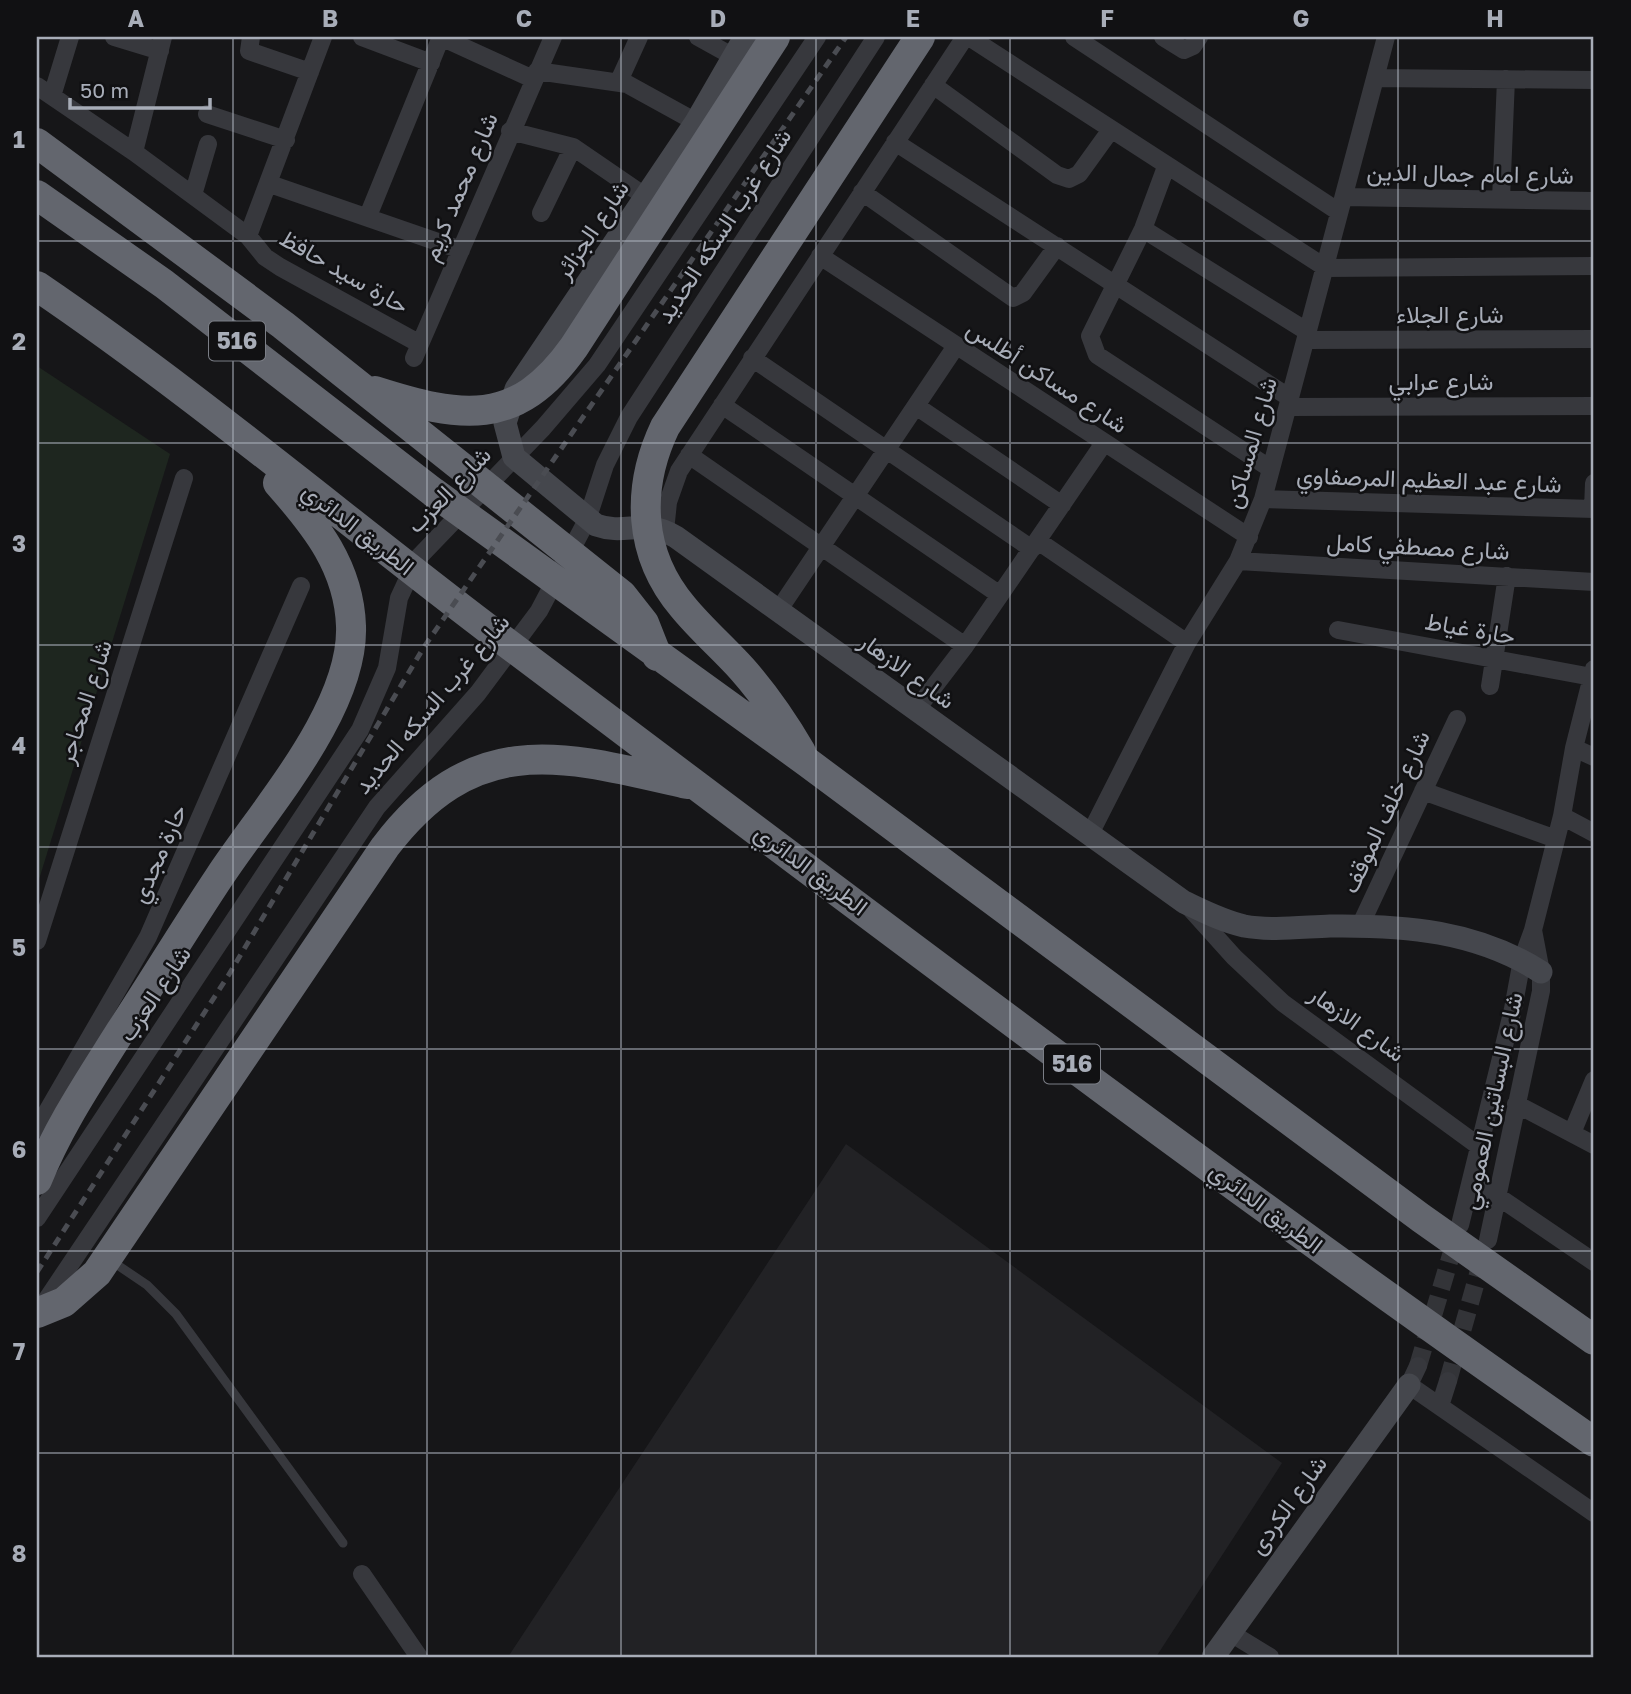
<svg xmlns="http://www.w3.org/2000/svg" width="1631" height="1694" font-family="'Golos Text',Vazirmatn,sans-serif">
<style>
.built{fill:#222225}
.green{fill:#1e261f}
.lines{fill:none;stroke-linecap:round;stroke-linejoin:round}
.street-tunnel{stroke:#333438;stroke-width:18;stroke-dasharray:18 9;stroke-linecap:butt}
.lane{stroke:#37383d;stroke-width:9}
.street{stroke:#37383d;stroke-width:18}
.secondary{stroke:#45474d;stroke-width:23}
.highway{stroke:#63666e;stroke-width:30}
.rail{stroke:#4a4c52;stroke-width:5;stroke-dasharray:9 7;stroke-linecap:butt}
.grid{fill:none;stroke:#a8adb8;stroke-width:2;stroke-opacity:0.55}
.labels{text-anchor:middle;stroke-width:5;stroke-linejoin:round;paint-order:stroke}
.shield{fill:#111113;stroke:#7b7e86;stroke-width:2}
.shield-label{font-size:23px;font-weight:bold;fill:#a8adb8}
.street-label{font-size:24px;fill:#a8adb8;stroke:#111113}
.neatline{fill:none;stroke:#a8adb8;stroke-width:2.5}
.grid-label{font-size:23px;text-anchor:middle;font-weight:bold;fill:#a8adb8}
</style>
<rect width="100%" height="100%" fill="#161618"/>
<path class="built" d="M846,1144L1282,1463L1156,1657H508Z"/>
<path class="green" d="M37,366L170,454L37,886Z"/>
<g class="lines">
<path class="street-tunnel" d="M1418,1366L1457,1235
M1448,1381L1484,1253"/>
<path class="lane" d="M110,1260L147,1285L176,1314L343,1543"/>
<path class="street" d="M114,37L160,51
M251,37L249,51L310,72
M362,37L431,63
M441,37L533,79
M698,37L734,57
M969,37L1326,268L1594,266
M1074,37L1339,212
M1163,37L1184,50L1193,46L1199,37
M537,71L627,84L696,122
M1376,78L1594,80
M619,81L639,37
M933,85L1057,175L1069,179L1079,174L1110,131
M37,86L134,152L248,236L323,37
M52,96L70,37
M207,114L286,140
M510,131L573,147L646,197
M895,142L1290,398
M134,152L163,37
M1166,167L1143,229L1090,336L1097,355L1271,469
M270,184L461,250
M862,192L1013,298L1023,293L1057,246
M193,195L208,144
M1344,197L1594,201
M1501,199L1506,79
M541,213L573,147
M368,216L441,37
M1143,229L1308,332
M248,236L265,257L280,267L420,344
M820,256L1249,537
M1306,340L1594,339
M414,358L553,37
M752,358L1032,549
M722,405L1000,595
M916,406L1062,505
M1288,407L1594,406
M689,455L965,646
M1263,499L1594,509
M1593,509L1594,483
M665,531L668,502L679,471L965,37
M1038,541L1187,643
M1238,561L1594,582
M778,611L956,346
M1338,630L1592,677
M1490,686L1507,576
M916,710L965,646L1104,443
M1574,748L1594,757
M1423,791L1556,839
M1562,816L1594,833
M1090,834L1187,643L1238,561L1263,499L1386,37
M1189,907L1234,957L1283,1003L1480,1147
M1360,926L1457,719
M37,941L184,478
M1516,1104L1594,1145
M37,1129L148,937L301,586
M1572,1133L1594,1080
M1472,1179L1594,1262
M37,1218L360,730L387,668L399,598L417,559L543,428L597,365L817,37
M1460,1225L1513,1009L1522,960L1533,930L1562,816L1574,748L1594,669
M1488,1240L1541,991V972L1533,930
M39,1311L377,807L478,693L539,611L587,520L605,465L629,417L876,37
M1418,1366L1409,1385L1594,1513
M1440,1406L1448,1381
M362,1574L419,1657
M1229,1632L1270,1657"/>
<path class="secondary" d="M745,37L696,122L516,389L505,423L514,457L596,525C627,536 643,517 676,537L1184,902C1203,911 1222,921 1244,926C1271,931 1302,927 1330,926C1405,925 1477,931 1541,972
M1213,1657L1409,1385"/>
<path class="highway" d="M37,143L283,325L622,595L644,623L657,656
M37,195L164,284L433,492L807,762L1421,1218L1594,1340
M37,286C193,392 337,514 487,628C853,903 1218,1181 1594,1442
M375,391C460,418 516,429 574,347L775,37
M801,752C784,723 765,695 742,669C723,648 701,629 683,607C638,554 636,488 665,427L920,37
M37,1180C58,1127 90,1080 120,1032C154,980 186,927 220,876C265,808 354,709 351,626C349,567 316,526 278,483
M37,1313L64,1302L97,1273L385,847C475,729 561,755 687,784"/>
<path class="rail" d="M37,1272L228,976L424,647L846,37"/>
</g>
<path class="grid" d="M233,37V1657M427,37V1657M621,37V1657M816,37V1657M1010,37V1657M1204,37V1657M1398,37V1657M37,241H1594M37,443H1594M37,645H1594M37,847H1594M37,1049H1594M37,1251H1594M37,1453H1594"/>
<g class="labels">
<g class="shield">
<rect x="209" y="321.5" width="56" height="39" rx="5"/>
<rect x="1044" y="1044.5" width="56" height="39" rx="5"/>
</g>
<g class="shield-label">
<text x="237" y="349">516</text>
<text x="1072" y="1072">516</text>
</g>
<g class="street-label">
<text transform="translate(1470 174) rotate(1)" y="8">شارع امام جمال الدين</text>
<text transform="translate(460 187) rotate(-67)" y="8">شارع محمد كريم</text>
<text transform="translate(724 226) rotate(-57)" y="8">شارع غرب السكه الحديد</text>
<text transform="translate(592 230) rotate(-56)" y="8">شارع الجزائر</text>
<text transform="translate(344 272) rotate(30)" y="8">حارة سيد حافظ</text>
<text x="1450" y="323">شارع الجلاء</text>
<text transform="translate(1047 377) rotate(33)" y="8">شارع مساكن أطلس</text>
<text x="1441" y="390">شارع عرابي</text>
<text transform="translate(1251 443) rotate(-74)" y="8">شارع المساكن</text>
<text transform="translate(1429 480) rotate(2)" y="8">شارع عبد العظيم المرصفاوي</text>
<text transform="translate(449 490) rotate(-46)" y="8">شارع العزب</text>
<text transform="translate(358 529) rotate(38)" y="8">الطريق الدائري</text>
<text transform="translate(1418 547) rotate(3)" y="8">شارع مصطفي كامل</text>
<text transform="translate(1470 629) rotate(10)" y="8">حارة غياط</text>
<text transform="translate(907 671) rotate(36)" y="8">شارع الازهار</text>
<text transform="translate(85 702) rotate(-72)" y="8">شارع المحاجر</text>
<text transform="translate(432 704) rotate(-50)" y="8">شارع غرب السكه الحديد</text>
<text transform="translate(1386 812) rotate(-65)" y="8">شارع خلف الموقف</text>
<text transform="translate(159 854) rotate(-66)" y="8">حارة مجدي</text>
<text transform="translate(811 870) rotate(37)" y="8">الطريق الدائري</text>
<text transform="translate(155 994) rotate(-56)" y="8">شارع العزب</text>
<text transform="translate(1357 1024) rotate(36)" y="8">شارع الازهار</text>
<text transform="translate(1492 1101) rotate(-78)" y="8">شارع البساتين العمومي</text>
<text transform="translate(1266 1208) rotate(37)" y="8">الطريق الدائري</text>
<text transform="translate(1288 1505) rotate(-54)" y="8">شارع الكردى</text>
</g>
</g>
<rect width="1631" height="1694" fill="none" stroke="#111113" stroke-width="77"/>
<path d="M70 98v10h140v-10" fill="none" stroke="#a8adb8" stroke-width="3.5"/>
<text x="80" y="98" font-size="21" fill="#a8adb8" stroke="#111113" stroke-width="5" paint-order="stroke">50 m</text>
<rect x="38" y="38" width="1554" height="1618" class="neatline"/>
<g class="grid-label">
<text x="136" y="27">A</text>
<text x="330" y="27">B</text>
<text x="524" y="27">C</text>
<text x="718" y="27">D</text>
<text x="913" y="27">E</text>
<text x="1107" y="27">F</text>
<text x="1301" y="27">G</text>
<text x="1495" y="27">H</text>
<text x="19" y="148">1</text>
<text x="19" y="350">2</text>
<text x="19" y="552">3</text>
<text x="19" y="754">4</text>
<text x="19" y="956">5</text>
<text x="19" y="1158">6</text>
<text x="19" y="1360">7</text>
<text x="19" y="1562">8</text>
</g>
</svg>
